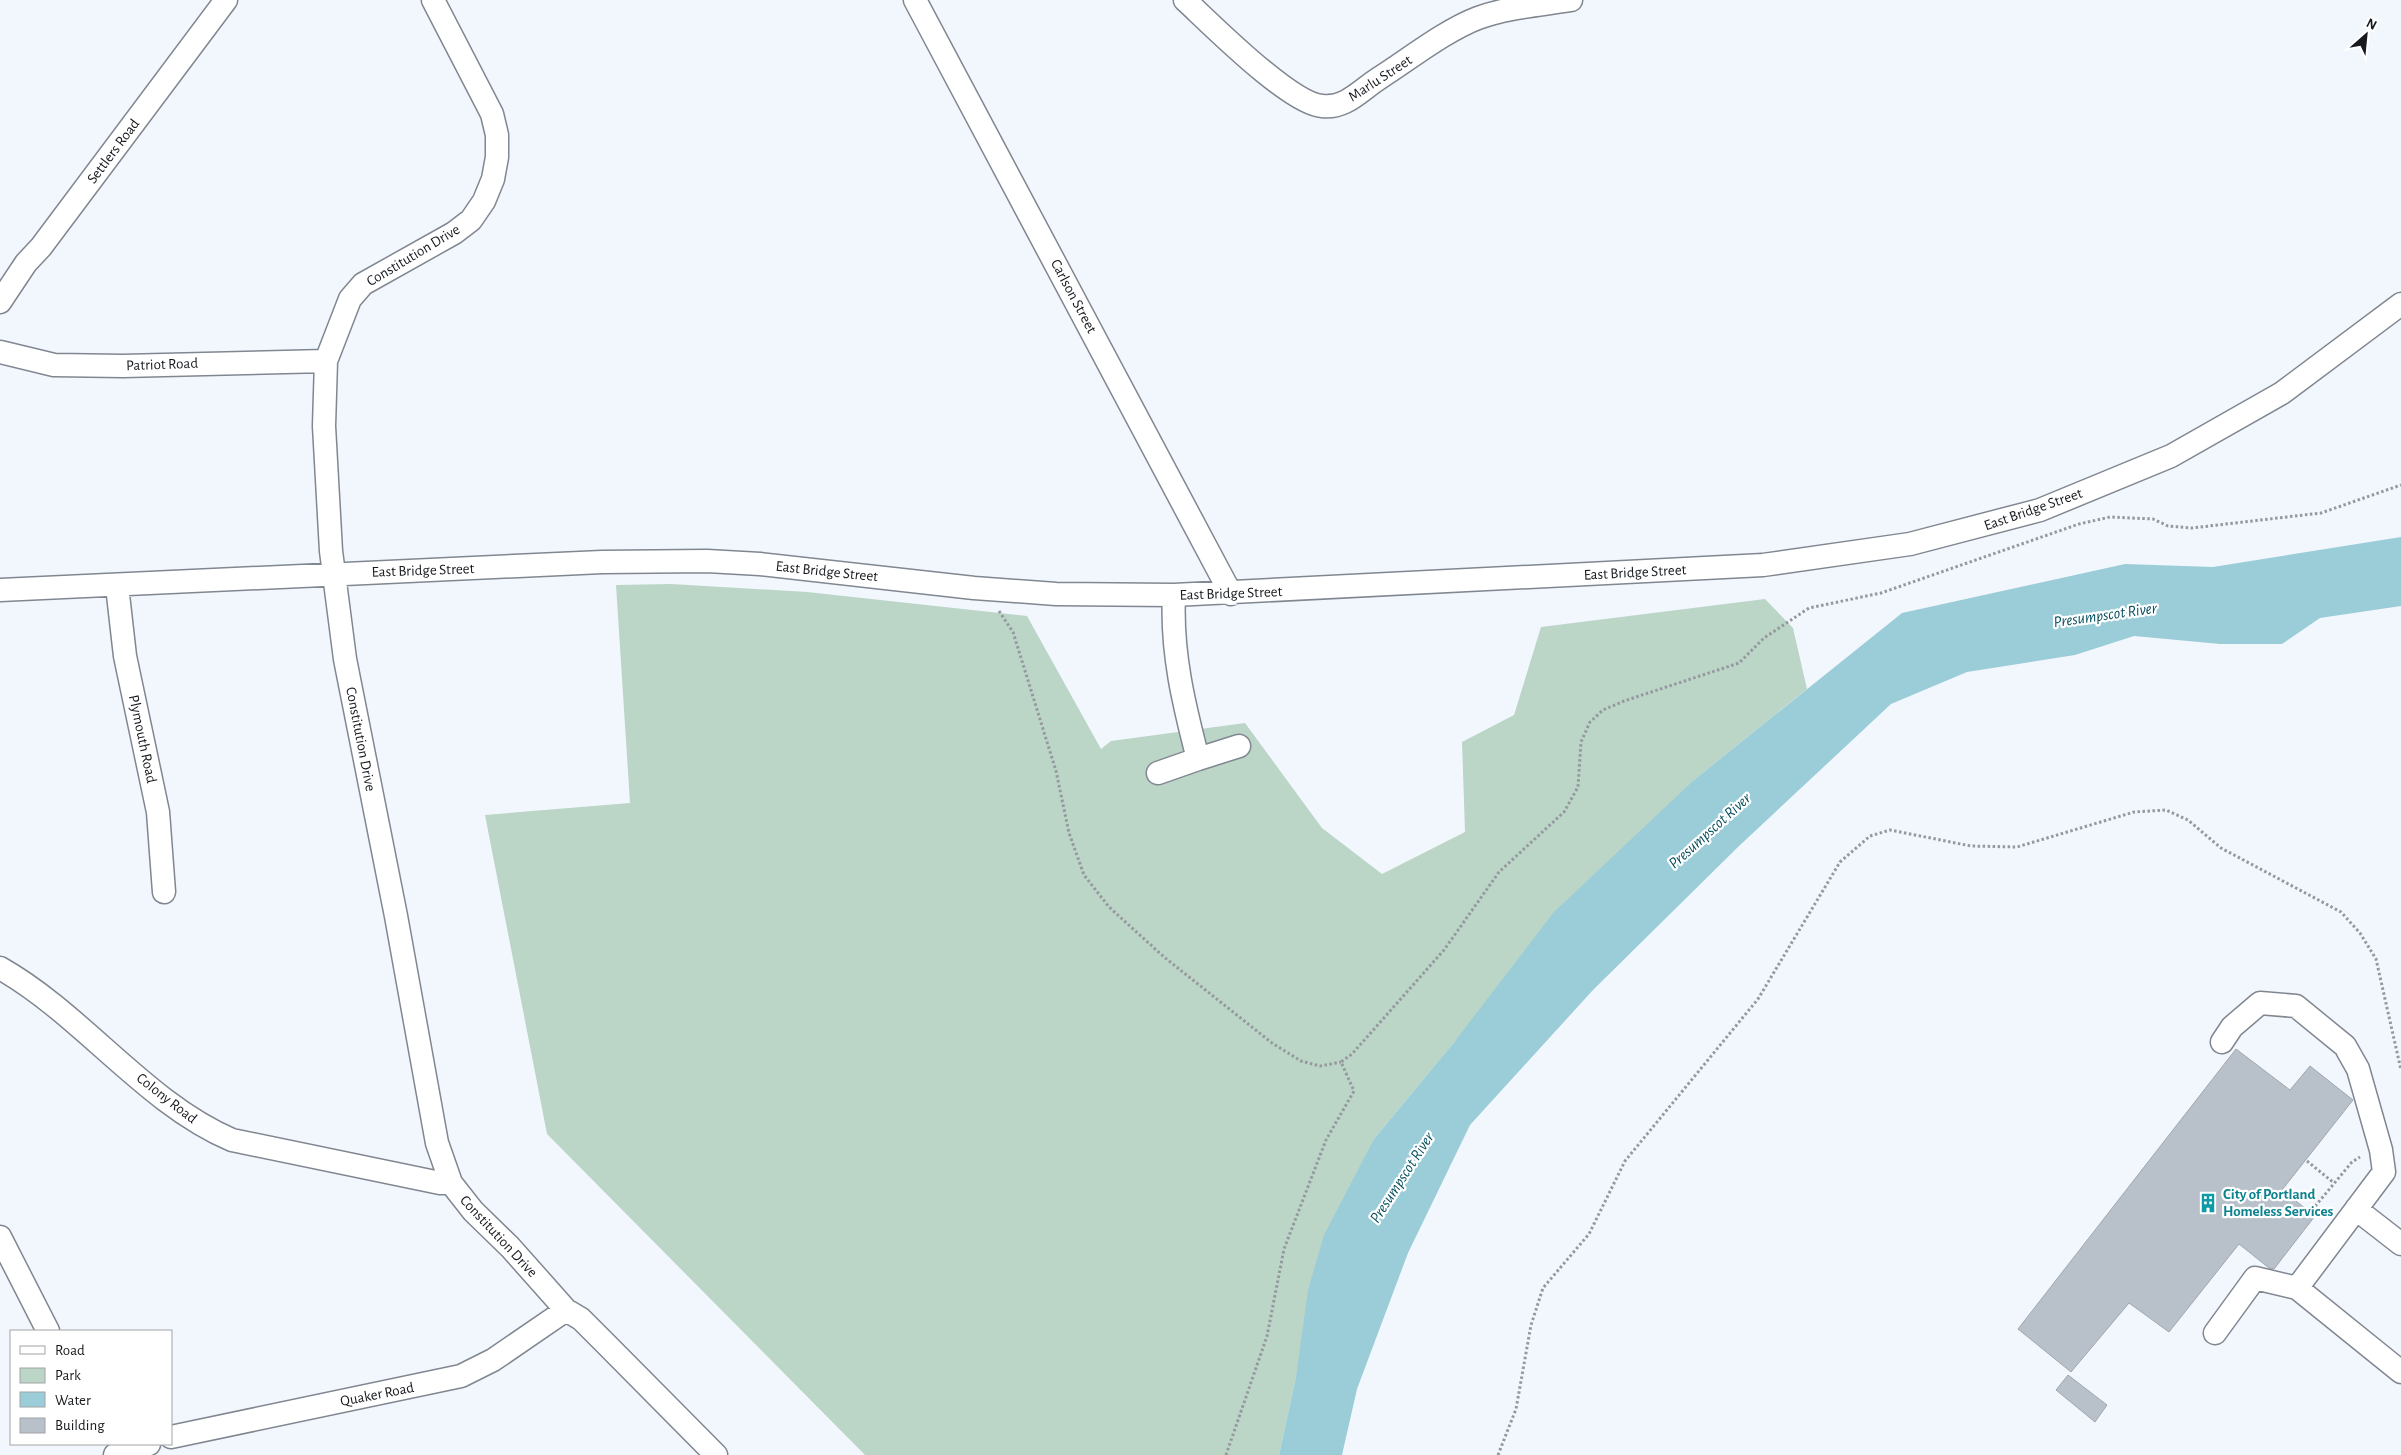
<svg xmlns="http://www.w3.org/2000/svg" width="2401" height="1455" font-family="'Alegreya Sans',sans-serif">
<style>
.green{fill:#bbd5c7}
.water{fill:#9bcdd9}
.building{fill:#b8c0ca;stroke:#a0a7b1}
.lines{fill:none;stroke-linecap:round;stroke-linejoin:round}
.minor-casing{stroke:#808791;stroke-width:25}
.path{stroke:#95999f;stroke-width:3;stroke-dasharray:2.5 2.5;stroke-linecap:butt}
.minor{stroke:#fff;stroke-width:22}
.labels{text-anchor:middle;stroke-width:4.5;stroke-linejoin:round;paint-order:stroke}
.street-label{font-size:15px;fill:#16191d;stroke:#fff}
.culture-label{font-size:15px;font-weight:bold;fill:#0d838f;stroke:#fff;text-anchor:start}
.water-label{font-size:16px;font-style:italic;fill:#064f5d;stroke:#fff}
</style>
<rect width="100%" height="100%" fill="#f2f7fd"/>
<path class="green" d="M671,584L807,592L1027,616L1101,749L1111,741L1245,723L1322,828L1382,874L1465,832L1462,742L1514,715L1541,627L1765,599L1793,628L1807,689L1695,779L1455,1041L1374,1139L1296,1377L1279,1455H865L547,1134L485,815L630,803L616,585Z"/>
<path class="water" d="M2401,537V606L2320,618L2282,644H2220L2134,636L2075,655L1967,672L1891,704L1738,847L1593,990L1470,1125L1408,1253L1357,1389L1342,1455H1279L1296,1377L1308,1290L1324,1235L1374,1139L1455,1041L1554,912L1695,779L1902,613L2125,564L2213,567Z"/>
<path class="building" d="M2236,1049L2290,1090L2310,1066L2353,1100L2282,1190L2315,1216L2274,1269L2269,1268L2239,1244L2169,1332L2129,1303L2071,1372L2018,1329Z
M2068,1375L2107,1405L2095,1422L2056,1390Z"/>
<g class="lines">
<defs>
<path id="minor" d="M433,0L492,114L497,135V157L493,179L484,201L471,220L454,233L363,284L350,299L326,361L324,426L331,551L345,659L396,916L437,1143L451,1183L473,1211L510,1247L566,1310L581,1319L606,1344L716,1455
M915,0L1231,594
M1185,0C1210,23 1290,104 1322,106C1345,109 1361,90 1378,79C1408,60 1446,30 1478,18C1508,7 1541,5 1571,0
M0,302L26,263L41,247L226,0
M0,352L54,365L123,366L326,361
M117,586L125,656L158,812L164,892
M0,590L602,562L707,561L760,564L974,588L1056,594L1174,595L1763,565L1910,544L2040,510L2171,456L2282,393L2401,304
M1174,595C1171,652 1184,705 1198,759L1239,746
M1158,773L1198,759
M0,968C83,1015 145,1103 232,1140L440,1183H451
M2222,1042L2232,1027L2260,1003L2296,1006L2345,1046L2358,1069L2381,1150L2384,1172L2297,1288
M2356,1209L2401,1244
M0,1237L48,1331
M2215,1333L2255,1278L2297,1288L2401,1372
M171,1437L461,1376L493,1360L566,1310
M115,1455L149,1444"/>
</defs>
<use href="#minor" class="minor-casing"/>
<path class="path" d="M999,611L1013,632L1056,771L1069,833L1084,875L1109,907L1164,957L1272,1043L1301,1061L1320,1066L1341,1062
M2307,1161L2334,1183
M2312,1210L2352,1162L2360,1157
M1226,1455L1267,1336L1284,1249L1326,1140L1354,1091L1341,1062L1352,1054L1444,950L1499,872L1564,812L1578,787L1581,742L1590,722L1603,710L1624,701L1739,663L1764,638L1809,608L1881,593L2079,524L2110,517L2153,519L2168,526L2192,528L2321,513L2401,485
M1498,1455L1516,1409L1531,1325L1543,1288L1589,1234L1625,1161L1758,999L1840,862L1870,836L1890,830L1971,846L2017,847L2134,812L2166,810L2188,820L2221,848L2341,912L2360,933L2376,959L2401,1070"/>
<use href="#minor" class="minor"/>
</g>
<defs>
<symbol id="building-bare" viewBox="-9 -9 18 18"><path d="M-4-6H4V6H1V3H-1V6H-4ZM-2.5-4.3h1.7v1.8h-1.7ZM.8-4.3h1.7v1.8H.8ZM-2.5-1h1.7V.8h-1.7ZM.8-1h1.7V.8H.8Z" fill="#0f9aa8" stroke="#fff" stroke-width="2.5" paint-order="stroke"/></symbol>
</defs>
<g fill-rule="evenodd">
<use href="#building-bare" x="2194" y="1189" width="28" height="28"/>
</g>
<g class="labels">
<g class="street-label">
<text transform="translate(1380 78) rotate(-33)" y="5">Marlu Street</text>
<text transform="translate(113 151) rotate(-53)" y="5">Settlers Road</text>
<text transform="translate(413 255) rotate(-31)" y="5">Constitution Drive</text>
<text transform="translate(1074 296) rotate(62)" y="5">Carlson Street</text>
<text transform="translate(162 364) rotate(-2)" y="5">Patriot Road</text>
<text transform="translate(2033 509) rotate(-19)" y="5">East Bridge Street</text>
<text transform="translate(423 570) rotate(-2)" y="5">East Bridge Street</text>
<text transform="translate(827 571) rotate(6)" y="5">East Bridge Street</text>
<text transform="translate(1635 572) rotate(-3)" y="5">East Bridge Street</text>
<text transform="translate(1231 593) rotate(-2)" y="5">East Bridge Street</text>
<text transform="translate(143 739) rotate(78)" y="5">Plymouth Road</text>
<text transform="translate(361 739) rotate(79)" y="5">Constitution Drive</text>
<text transform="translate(167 1098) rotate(38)" y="5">Colony Road</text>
<text transform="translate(499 1236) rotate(47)" y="5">Constitution Drive</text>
<text transform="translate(377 1394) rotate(-11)" y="5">Quaker Road</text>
</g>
<g class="culture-label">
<text x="2223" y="1199">City of Portland<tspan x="2223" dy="17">Homeless Services</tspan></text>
</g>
<g class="water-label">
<text transform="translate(2105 614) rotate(-8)" y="6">Presumpscot River</text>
<text transform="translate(1709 830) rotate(-42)" y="6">Presumpscot River</text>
<text transform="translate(1401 1177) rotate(-57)" y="6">Presumpscot River</text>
</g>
</g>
<rect x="10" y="1330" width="162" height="115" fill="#ffffff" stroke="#a2a3a5"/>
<rect x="20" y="1346" width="25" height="8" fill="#ffffff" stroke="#a2a3a5"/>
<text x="55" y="1355" font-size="15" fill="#16191d">Road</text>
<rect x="20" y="1368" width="25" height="15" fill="#bbd5c7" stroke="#a2a3a5"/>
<text x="55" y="1380" font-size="15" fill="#16191d">Park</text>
<rect x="20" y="1392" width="25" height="15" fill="#9bcdd9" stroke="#a2a3a5"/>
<text x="55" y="1405" font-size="15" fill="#16191d">Water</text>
<rect x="20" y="1418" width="25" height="15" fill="#b8c0ca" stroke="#a2a3a5"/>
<text x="55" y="1430" font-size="15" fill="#16191d">Building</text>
<g transform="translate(2366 35) rotate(27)" stroke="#ffffff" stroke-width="4" paint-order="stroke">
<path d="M0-4L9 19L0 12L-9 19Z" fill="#16191d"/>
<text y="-8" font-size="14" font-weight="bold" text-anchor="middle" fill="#16191d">N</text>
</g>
</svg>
